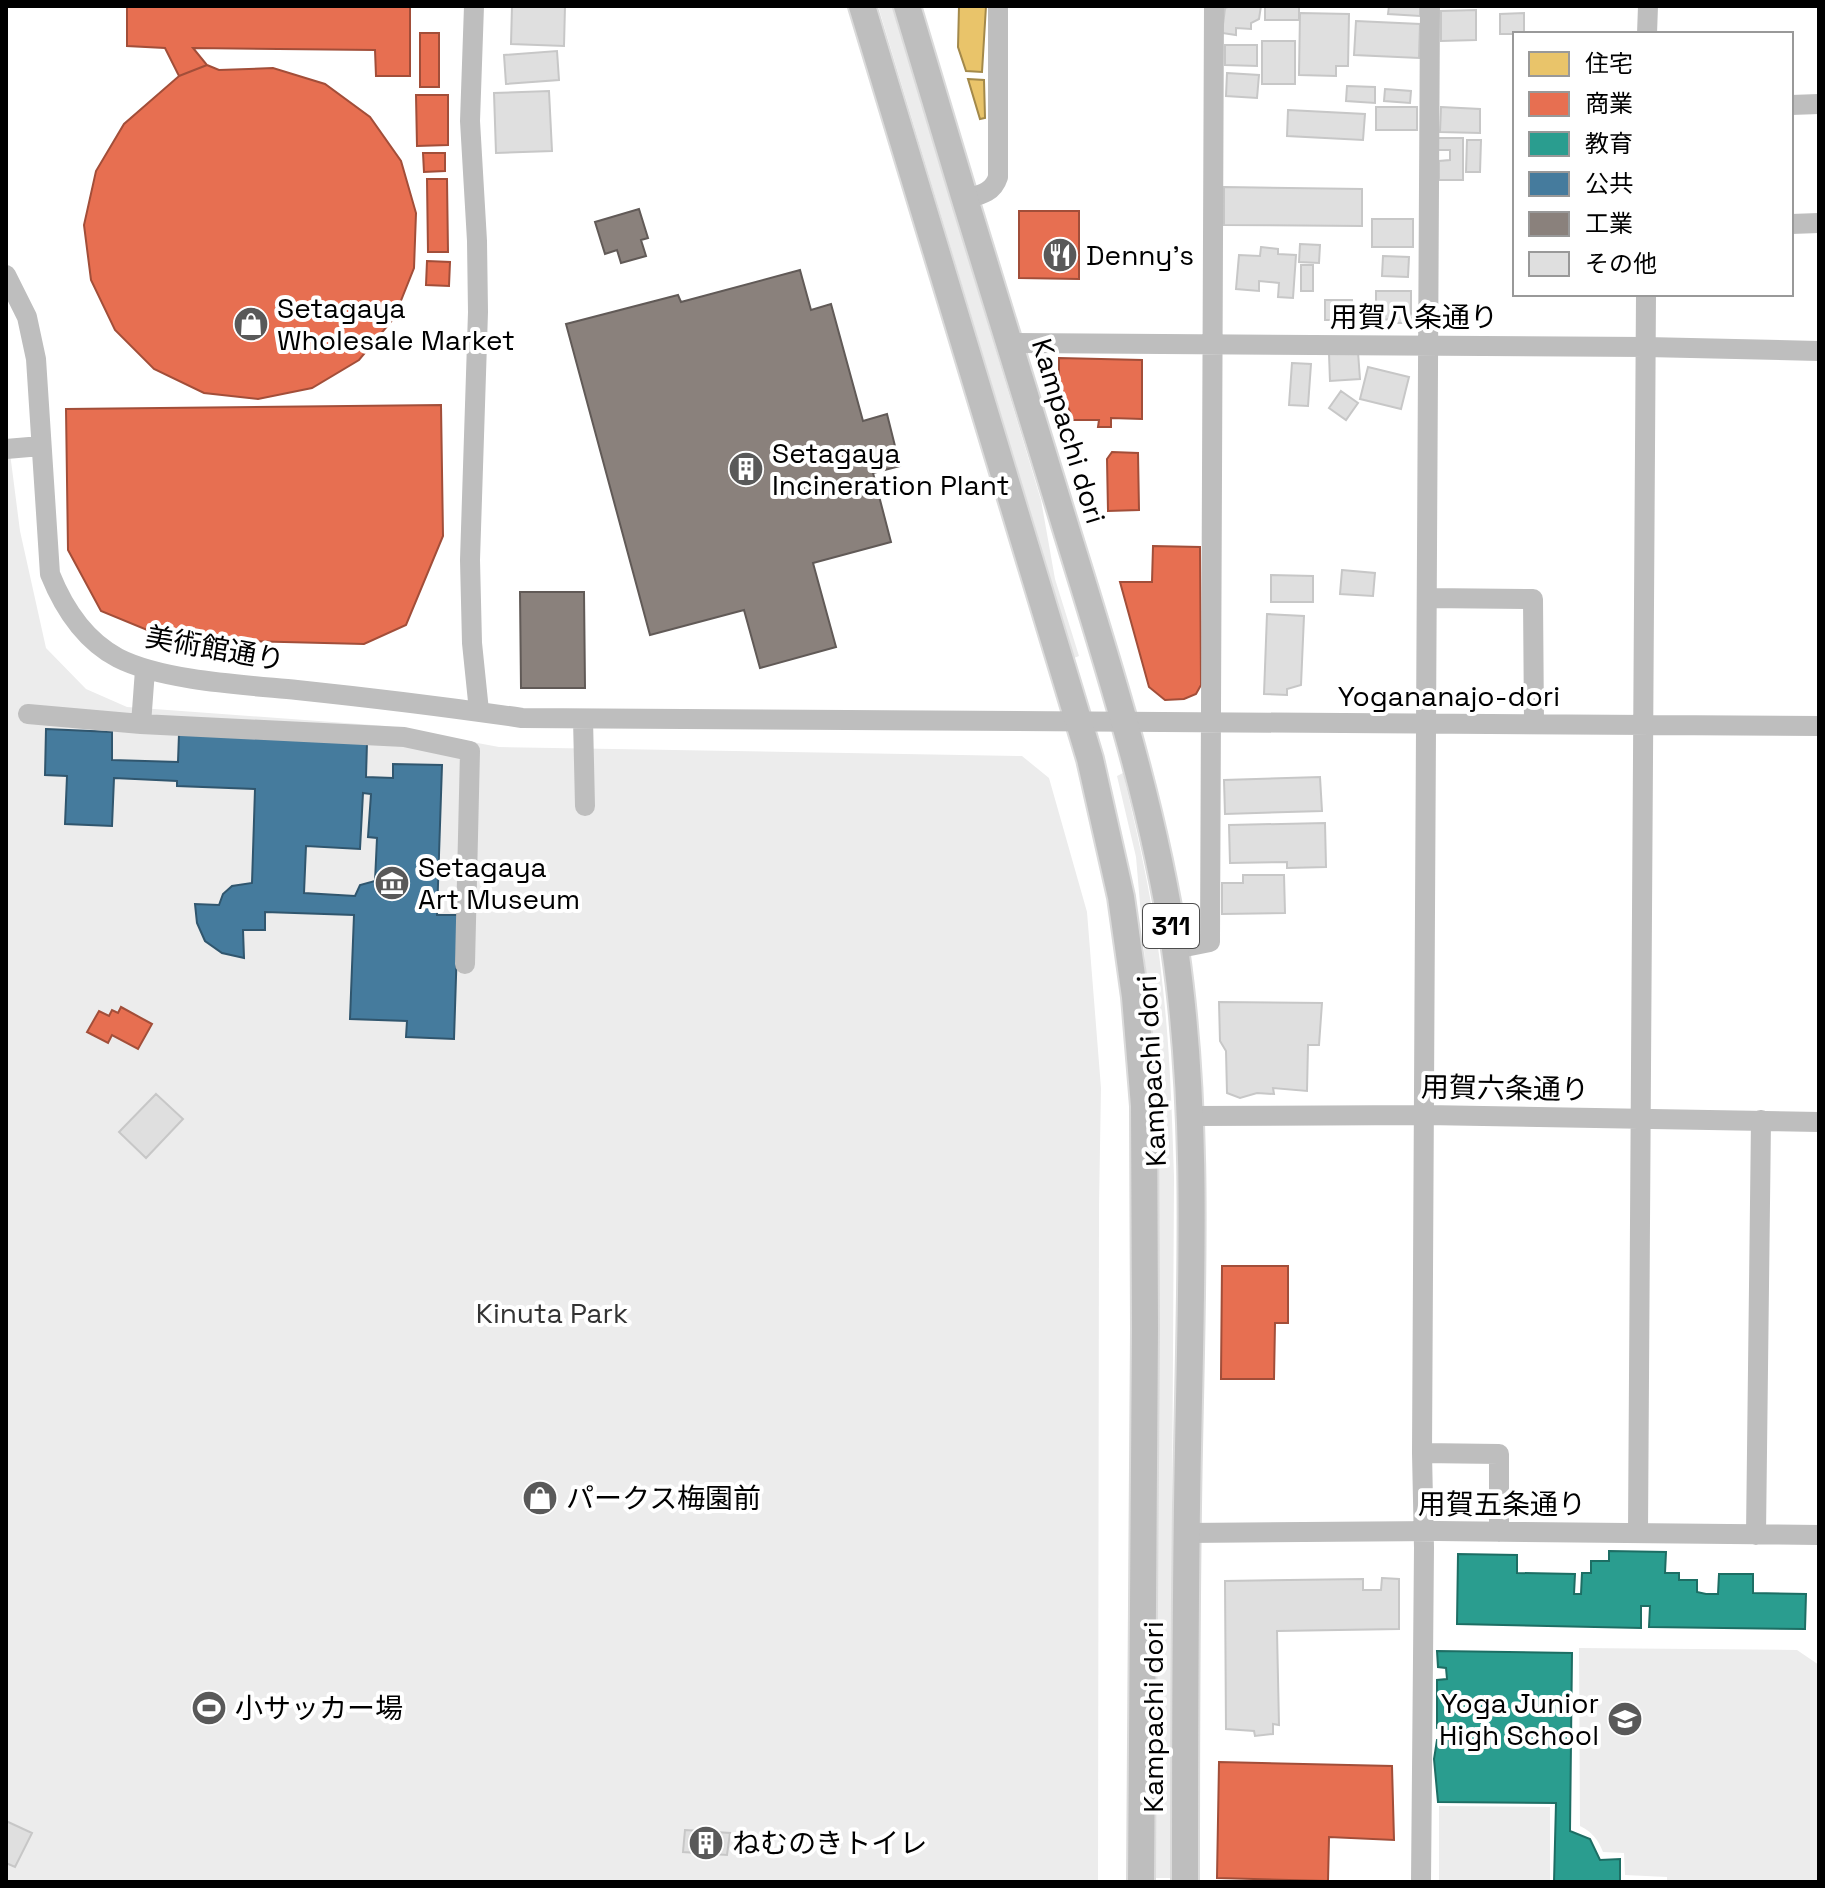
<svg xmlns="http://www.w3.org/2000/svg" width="1825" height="1888" font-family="'Space Grotesk','Noto Sans JP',sans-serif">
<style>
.green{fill:#ececec}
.homes{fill:#e9c46a;stroke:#a3894a;stroke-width:2}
.shops{fill:#e76f51;stroke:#a24e39;stroke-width:2}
.schools{fill:#2a9d8f;stroke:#1d6e64;stroke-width:2}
.public{fill:#457b9d;stroke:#30566e;stroke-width:2;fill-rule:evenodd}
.industry{fill:#8a817c;stroke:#615a57;stroke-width:2}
.building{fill:#dfdfdf;stroke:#c7c7c7;stroke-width:2}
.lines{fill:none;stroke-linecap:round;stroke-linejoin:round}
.major-casing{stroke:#dbdbdb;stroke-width:30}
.minor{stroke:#bebebe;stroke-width:20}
.major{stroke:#bebebe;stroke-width:26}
.labels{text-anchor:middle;stroke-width:8;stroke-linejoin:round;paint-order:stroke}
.shield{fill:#fff;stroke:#4c4c4c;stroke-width:2}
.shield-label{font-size:26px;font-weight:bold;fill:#000}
.poi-label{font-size:28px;fill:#000;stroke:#fff;text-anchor:start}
.street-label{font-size:28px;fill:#000;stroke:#fff}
.park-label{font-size:28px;fill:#333;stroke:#fff}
</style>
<rect width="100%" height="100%" fill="#fff"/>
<path class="green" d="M878,6H892L1041,500L1055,579L1079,656L1074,658Z
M6,422L20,531L46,648L86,689L127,707L386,726L499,747L1022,756L1049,778L1087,912L1101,1088L1099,1206L1098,1882H6Z
M1123,773C1140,844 1156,916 1163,989C1170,1051 1172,1114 1174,1177L1170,1878H1156L1159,1124L1136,857L1117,776Z
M1579,1648L1797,1650L1819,1665V1882H1667V1877L1625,1875L1624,1853L1603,1852C1598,1839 1592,1832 1580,1826Z
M1439,1806L1550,1807V1882H1439Z"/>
<path class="homes" d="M959,6H986L982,72L966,71L958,47Z
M968,79L984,80L985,118L980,119Z"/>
<path class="shops" d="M127,6H410V76H376L375,50L193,48L207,65L179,76L165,48L127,46Z
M420,33H439V87H420Z
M207,65L219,70L273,68L325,84L370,117L401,161L416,213L414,268L394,318L359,360L312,388L258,399L204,393L154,369L115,330L91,280L84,225L96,171L124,124L179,76Z
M416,95H448V145L417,146Z
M423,153H445V171L424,172Z
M427,179H447L448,252H428Z
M1019,211H1079V279L1019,278Z
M427,261L450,262L449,286L426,285Z
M1059,358L1142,360V419L1111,418V427H1098L1099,420H1073L1059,382Z
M441,405L443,536L406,625L364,644L169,639L101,611L68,550L66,409Z
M1112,452L1138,453L1139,510L1108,511L1107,459Z
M1153,546L1200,547L1201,685L1196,694L1184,699L1165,700L1149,687L1120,582H1152Z
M121,1007L152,1024L138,1049L112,1035L108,1043L87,1032L99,1011L109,1016L112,1010L118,1013Z
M1222,1266H1288V1323H1275L1274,1379H1221Z
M532,1490H548V1507H531Z
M1219,1762L1392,1766L1394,1840L1329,1837L1328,1881L1217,1878Z"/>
<path class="schools" d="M1609,1551L1666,1552L1665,1573H1679V1580H1697V1592L1706,1594H1718L1719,1574H1753V1593L1806,1594L1805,1629L1649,1627L1650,1606H1641V1628L1457,1624L1458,1554L1517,1555V1573L1575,1574L1574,1594H1581L1582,1573H1591V1561H1609Z
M1437,1651L1572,1653L1570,1831L1590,1839L1600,1860L1620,1859V1882H1554L1556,1803L1438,1802L1434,1759L1437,1740H1443L1442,1729L1437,1728V1680L1447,1679L1446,1668L1438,1667Z"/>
<path class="public" d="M46,729L112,732V760L178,762L179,734L367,742L366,777L393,778V764L442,765L437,915H458L454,1039L406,1037L407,1021L350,1019L354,915L265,912V930H243L244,958L222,953L205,941L197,923L195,904L219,905L223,894L232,886L252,883L255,789L177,786V781L114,778L112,826L65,824L67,776L45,775ZM363,793L371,794L368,837L377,838L375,881L360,885L355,896L304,893L306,846L360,849Z"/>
<path class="industry" d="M639,209L648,238L641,240L646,256L621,263L617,250L605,254L595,222Z
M800,270L811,310L831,304L863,421L887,414L900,466L873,473L891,542L813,563L836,647L760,668L744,610L650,635L566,324L678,295L681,302Z
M520,592H584L585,688H521Z"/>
<path class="building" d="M512,6H565L564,46L511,44Z
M1230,6H1261L1259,19L1251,23V29L1236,28V35L1222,33L1225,8Z
M1265,6H1299V20H1265Z
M1389,6H1420V16L1388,14Z
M1476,10V40L1441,41V11Z
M1300,13L1349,14L1348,66H1336V76L1299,75Z
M1524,13V34H1500V14Z
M1356,21L1420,24L1419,58L1354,55Z
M1262,41H1295V84H1262Z
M1225,45H1257V66L1225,65Z
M557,51L559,80L506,84L504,55Z
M1227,73L1259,75L1257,98L1226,96Z
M1347,86L1375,87V103L1346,101Z
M1385,89L1411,91L1410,103L1384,101Z
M549,91L552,151L496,153L494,93Z
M1376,107H1417V130H1376Z
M1441,107L1480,109V133L1440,132Z
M1288,110L1365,114L1363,140L1287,136Z
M1438,138H1463V180H1439V161L1450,160V150H1438Z
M1467,140H1481L1480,172H1466Z
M1224,187L1362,189V226L1224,225Z
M1372,219H1413V247H1372Z
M1300,244L1320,245L1319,263L1299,262Z
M1261,247L1278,249V254L1296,255L1293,298L1278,297L1279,283L1259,281V291L1236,289L1239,255L1260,256Z
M1383,256L1409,257L1408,277L1382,276Z
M1301,265H1313V291H1301Z
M1376,291H1411V323H1397V320L1376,319Z
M1325,300H1352L1353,320H1325Z
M1358,352L1360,379L1330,381L1329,354Z
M1292,363L1311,364L1308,406L1289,405Z
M1368,367L1409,377L1401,409L1360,399Z
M1341,391L1358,403L1346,420L1329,408Z
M1342,570L1375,573L1373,596L1340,594Z
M1271,575L1313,576V602H1271Z
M1267,614L1304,616L1301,685L1287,689V695L1264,694Z
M1320,777L1322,811L1225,814L1224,780Z
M1325,823L1326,867L1287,868V862L1230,863L1229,825Z
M1243,875H1284L1285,913L1222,914V883H1243Z
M1219,1002L1322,1003L1319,1045H1308L1307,1091L1273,1088L1274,1094L1257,1093L1240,1098L1227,1093L1226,1051L1220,1041Z
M156,1094L183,1119L146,1158L119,1132Z
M1382,1578L1399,1579V1629L1277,1631L1279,1725L1273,1724V1734L1255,1736L1254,1731L1226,1729L1225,1581L1363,1579V1590H1381Z
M6,1821L32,1833L15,1867L6,1863Z
M685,1830L730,1833L727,1855L683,1852Z"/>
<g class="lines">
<defs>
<path id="major" d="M862,6L1090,759L1121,897L1135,997L1144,1106L1145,1328L1141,1882
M907,6C957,175 1009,344 1061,512C1105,656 1153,800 1175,949C1199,1113 1191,1284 1188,1449C1185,1593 1185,1738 1185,1882"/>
</defs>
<use href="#major" class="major-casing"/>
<path class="minor" d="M474,6L470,121L477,241L478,312L470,560L472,643L479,711
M1647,34L1648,6
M1791,105L1819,104
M965,199C980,195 993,193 998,177V6
M1791,224L1819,223
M6,275L27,317L36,359L50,574C64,609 84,640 118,658C163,681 246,685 297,690C373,698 447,707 522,718L1819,726
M1009,343L1646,347L1819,351
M6,449L41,446
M1427,598L1533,599L1534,724
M28,714L141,724L404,737L470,751L465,964
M583,719L585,806
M141,724L145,670
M1175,949L1210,942L1214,6
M1190,1116L1426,1115L1819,1122
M1422,1453L1499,1454V1532
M1638,1532L1646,294
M1186,1533L1437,1531L1819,1535
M1756,1535L1761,1120
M1421,1882L1424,1548L1422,1453L1430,6"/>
<use href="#major" class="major"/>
</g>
<defs>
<symbol id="restaurant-disc" viewBox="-11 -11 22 22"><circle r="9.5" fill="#595959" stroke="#fff"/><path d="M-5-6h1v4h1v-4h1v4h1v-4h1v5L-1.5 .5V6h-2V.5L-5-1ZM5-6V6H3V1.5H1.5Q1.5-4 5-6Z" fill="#fff"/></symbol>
<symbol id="shop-disc" viewBox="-11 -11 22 22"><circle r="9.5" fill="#595959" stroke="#fff"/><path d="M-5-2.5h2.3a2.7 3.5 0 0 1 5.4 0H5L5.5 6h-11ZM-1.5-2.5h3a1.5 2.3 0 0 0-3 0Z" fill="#fff"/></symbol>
<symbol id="building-disc" viewBox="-11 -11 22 22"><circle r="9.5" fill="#595959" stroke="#fff"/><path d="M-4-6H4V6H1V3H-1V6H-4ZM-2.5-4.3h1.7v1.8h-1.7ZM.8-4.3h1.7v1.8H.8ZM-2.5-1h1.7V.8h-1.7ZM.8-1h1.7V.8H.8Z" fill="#fff"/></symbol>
<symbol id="museum-disc" viewBox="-11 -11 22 22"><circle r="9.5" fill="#595959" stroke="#fff"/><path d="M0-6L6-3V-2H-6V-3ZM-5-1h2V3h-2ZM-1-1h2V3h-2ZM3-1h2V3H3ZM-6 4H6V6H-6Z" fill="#fff"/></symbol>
<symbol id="stadium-disc" viewBox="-11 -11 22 22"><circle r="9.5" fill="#595959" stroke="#fff"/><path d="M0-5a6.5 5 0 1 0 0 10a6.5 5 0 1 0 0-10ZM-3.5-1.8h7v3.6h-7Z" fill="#fff"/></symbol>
<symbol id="school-disc" viewBox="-11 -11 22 22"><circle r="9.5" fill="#595959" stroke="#fff"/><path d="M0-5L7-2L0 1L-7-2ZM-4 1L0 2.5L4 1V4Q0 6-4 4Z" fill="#fff"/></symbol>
</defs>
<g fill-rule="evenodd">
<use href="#restaurant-disc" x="1040" y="235" width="40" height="40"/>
<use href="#shop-disc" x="231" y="304" width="40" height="40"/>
<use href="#building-disc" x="726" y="449" width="40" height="40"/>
<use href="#museum-disc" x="372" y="863" width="40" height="40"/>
<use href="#shop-disc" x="520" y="1478" width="40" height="40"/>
<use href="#stadium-disc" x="189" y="1688" width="40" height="40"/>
<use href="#school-disc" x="1605" y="1699" width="40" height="40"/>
<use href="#building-disc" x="686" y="1823" width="40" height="40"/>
</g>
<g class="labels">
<rect class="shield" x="1143" y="904" width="56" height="44" rx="6"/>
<g class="shield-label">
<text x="1171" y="935">311</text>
</g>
<g class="poi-label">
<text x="1086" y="265">Denny's</text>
<text x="277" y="318">Setagaya<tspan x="277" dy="32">Wholesale Market</tspan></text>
<text x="772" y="463">Setagaya<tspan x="772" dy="32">Incineration Plant</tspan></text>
<text x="418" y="877">Setagaya<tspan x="418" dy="32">Art Museum</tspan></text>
<text x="566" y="1508">パークス梅園前</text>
<text x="1599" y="1713" text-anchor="end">Yoga Junior<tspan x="1599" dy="32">High School</tspan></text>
<text x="235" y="1718">小サッカー場</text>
<text x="732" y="1853">ねむのきトイレ</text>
</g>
<g class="street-label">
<text x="1414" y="327">用賀八条通り</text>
<text transform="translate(1069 431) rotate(73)" y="10">Kampachi dori</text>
<text transform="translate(215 648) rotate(10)" y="10">美術館通り</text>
<text x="1449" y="706">Yogananajo-dori</text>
<text transform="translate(1151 1071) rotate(-93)" y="10">Kampachi dori</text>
<text transform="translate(1505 1088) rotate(1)" y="10">用賀六条通り</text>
<text x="1502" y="1514">用賀五条通り</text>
<text transform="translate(1153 1717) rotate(-90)" y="10">Kampachi dori</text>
</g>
<g class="park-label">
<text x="552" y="1323">Kinuta Park</text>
</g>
</g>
<rect width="1825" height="1888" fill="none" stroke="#000000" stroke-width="16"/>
<rect x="1513" y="32" width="280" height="264" fill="#ffffff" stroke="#999999" stroke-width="2"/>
<rect x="1529" y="52" width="40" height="24" fill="#e9c46a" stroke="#999999" stroke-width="2"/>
<text x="1585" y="72" font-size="24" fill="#000000">住宅</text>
<rect x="1529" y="92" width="40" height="24" fill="#e76f51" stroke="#999999" stroke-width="2"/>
<text x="1585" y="112" font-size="24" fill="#000000">商業</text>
<rect x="1529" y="132" width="40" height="24" fill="#2a9d8f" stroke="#999999" stroke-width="2"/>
<text x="1585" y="152" font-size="24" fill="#000000">教育</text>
<rect x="1529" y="172" width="40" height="24" fill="#457b9d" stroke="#999999" stroke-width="2"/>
<text x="1585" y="192" font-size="24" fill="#000000">公共</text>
<rect x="1529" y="212" width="40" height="24" fill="#8a817c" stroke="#999999" stroke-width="2"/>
<text x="1585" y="232" font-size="24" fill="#000000">工業</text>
<rect x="1529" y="252" width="40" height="24" fill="#dfdfdf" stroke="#999999" stroke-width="2"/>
<text x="1585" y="272" font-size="24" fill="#000000">その他</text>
</svg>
